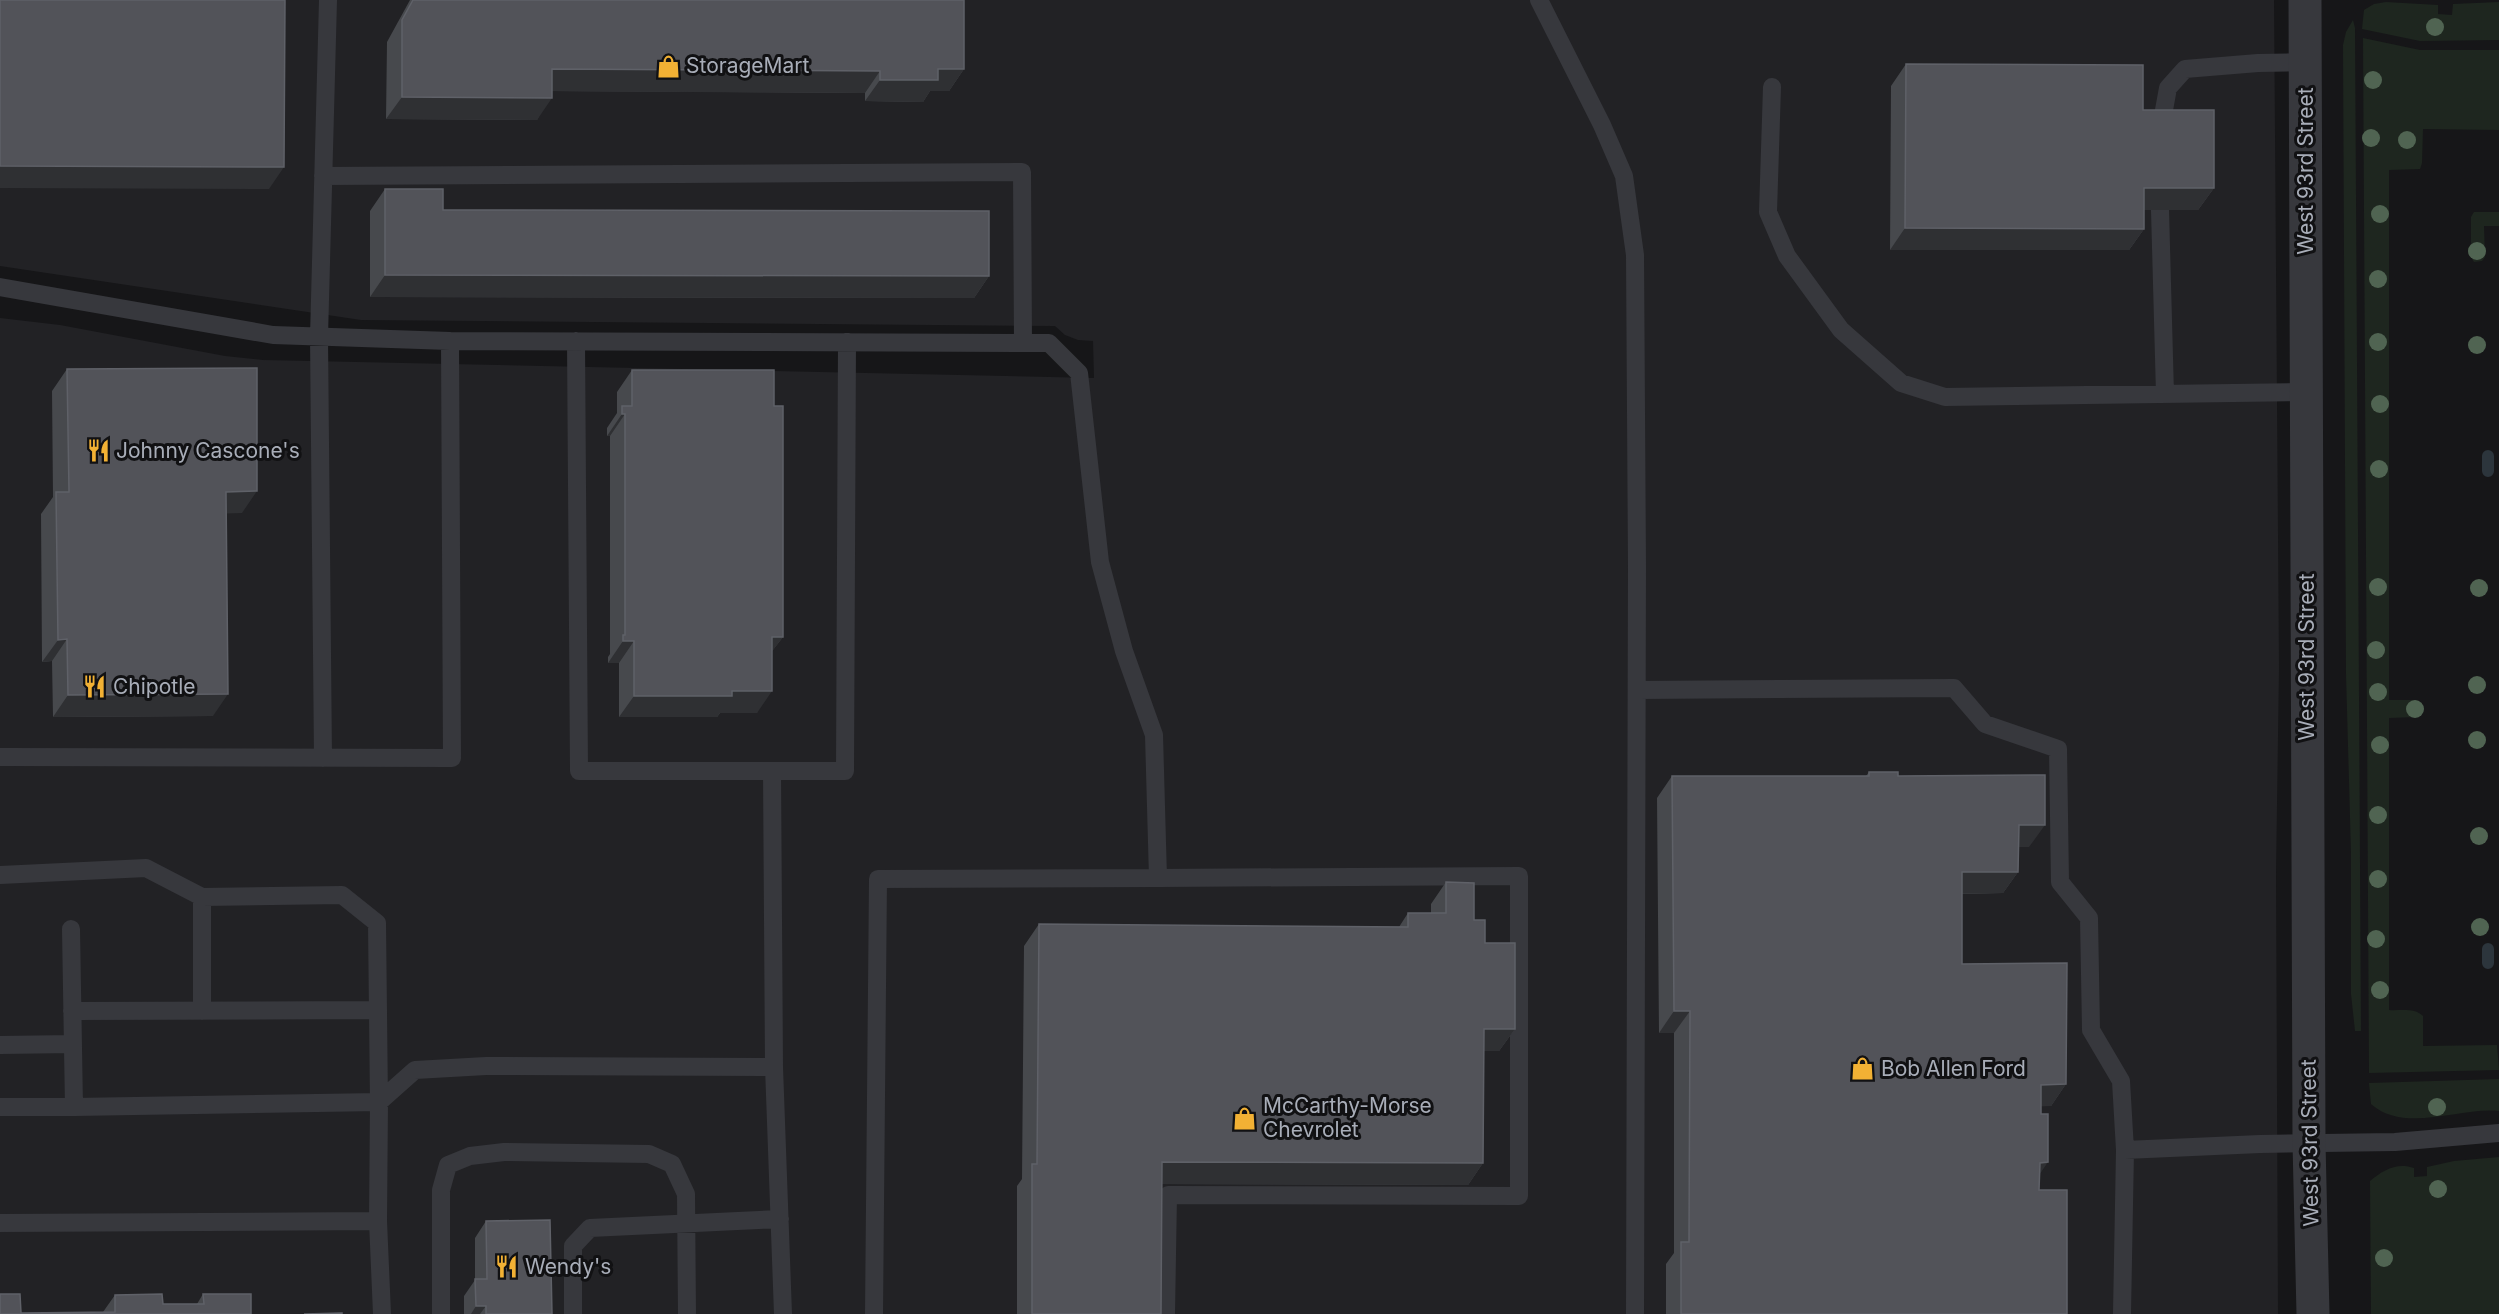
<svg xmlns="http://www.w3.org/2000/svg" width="2499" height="1314" font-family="Inter,sans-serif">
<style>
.built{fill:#222225}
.green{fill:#1e261f}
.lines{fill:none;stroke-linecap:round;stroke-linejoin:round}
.stream{stroke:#2c353c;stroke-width:12}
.service{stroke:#37383d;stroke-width:18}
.minor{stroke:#37383d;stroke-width:33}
.tree{fill:#506452}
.wall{fill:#47494d}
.shaded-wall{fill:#2f3033}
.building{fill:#525359;stroke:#5f6168;stroke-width:1.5}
.labels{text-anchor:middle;stroke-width:6;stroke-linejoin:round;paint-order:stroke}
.poi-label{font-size:21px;fill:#a8adb8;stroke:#111113;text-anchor:start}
.street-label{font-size:21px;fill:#a8adb8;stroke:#111113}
</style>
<rect width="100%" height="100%" fill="#161618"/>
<path class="built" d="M0,0H2274L2279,668L2276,874L2278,1314H0V318L60,325L225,356L263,360L1094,378L1093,341L1078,340L1065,335L1055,326L361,320L0,266Z"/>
<path class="green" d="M2386,2L2438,5V14L2452,15L2453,4L2499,2V40L2420,41L2362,29L2364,10L2374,4Z
M2353,20L2355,28L2361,1031H2355L2351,994V853L2346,674L2343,45L2346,32Z
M2363,38L2420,50H2499V130L2423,129L2422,163L2420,169L2389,170V700H2416L2422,705V713L2417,717L2389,718V1010C2400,1011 2414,1007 2423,1016V1046L2497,1045L2499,1070L2369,1073Z
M2474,212H2499V226H2484L2485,257L2482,261L2474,262L2471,257V217Z
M2499,1079V1111C2459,1107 2405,1134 2371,1104L2369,1083Z
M2499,1157V1314H2371L2370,1181C2383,1170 2397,1162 2414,1168V1177L2427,1176V1167L2454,1161Z"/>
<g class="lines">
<path class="stream" d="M2488,456V471
M2488,949V963"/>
<path class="service" d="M1539,0L1602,125L1624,176L1635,255L1637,567L1635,1314
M1772,87L1768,212L1787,256L1841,330L1901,383L1945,397L2305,392
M2160,132L2168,88L2185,69L2258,63L2307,62
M323,176L1022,172L1023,343
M2160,210L2165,394
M0,287L273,335L450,341L452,758L0,757
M450,341L1049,343L1079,373L1100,562L1124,651L1154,735L1158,878L1519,876V1196L1168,1195L1166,1314
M576,341L579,771H845L847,342
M1637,690L1954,688L1985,724L2058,749L2060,882L2089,918L2091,1030L2121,1081L2125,1150
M323,758L319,337L328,0
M772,771L774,1067
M0,875L146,868L202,897L342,895L377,923L379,1102L74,1107
M72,1011L378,1010
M202,1011V897
M0,1045L73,1044
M0,1107H74L71,929
M0,1223L378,1221
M382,1314L378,1221L379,1102L415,1070L486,1066L774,1067L783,1314
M441,1314V1190L448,1165L470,1156L504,1152L649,1154L672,1164L686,1194L687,1314
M573,1314V1246L590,1228L780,1219
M874,1314L878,879L1158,878
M2122,1314L2125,1150L2260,1144L2395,1142L2499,1133"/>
<path class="minor" d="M2305,0L2309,1143L2313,1314"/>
</g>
<g class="tree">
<circle cx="2435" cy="27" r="9"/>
<circle cx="2373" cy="80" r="9"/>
<circle cx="2371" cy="138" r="9"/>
<circle cx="2407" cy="140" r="9"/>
<circle cx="2380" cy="214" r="9"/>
<circle cx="2477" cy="251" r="9"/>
<circle cx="2378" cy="279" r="9"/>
<circle cx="2378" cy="342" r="9"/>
<circle cx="2477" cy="345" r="9"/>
<circle cx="2380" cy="404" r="9"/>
<circle cx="2379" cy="469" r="9"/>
<circle cx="2378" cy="587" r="9"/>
<circle cx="2479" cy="588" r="9"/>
<circle cx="2376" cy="650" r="9"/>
<circle cx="2477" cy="685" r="9"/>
<circle cx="2378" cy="692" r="9"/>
<circle cx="2415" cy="709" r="9"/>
<circle cx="2477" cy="740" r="9"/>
<circle cx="2380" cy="745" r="9"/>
<circle cx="2378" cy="815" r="9"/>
<circle cx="2479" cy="836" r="9"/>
<circle cx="2378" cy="879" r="9"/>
<circle cx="2480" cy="927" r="9"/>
<circle cx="2376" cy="939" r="9"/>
<circle cx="2380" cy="990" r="9"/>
<circle cx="2437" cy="1107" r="9"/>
<circle cx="2438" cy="1189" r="9"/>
<circle cx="2384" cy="1258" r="9"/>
</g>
<path class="wall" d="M410,0H964V69L949,91H930L923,102L865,101V93L552,91L537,120L386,119L387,42Z
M1906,64L2143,110L2214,188L2198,210H2144V229L2129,250H1890L1891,86Z
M385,189L443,210L989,276L974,298L370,297V211Z
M67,369L242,513H226L213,716L53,717L52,661L42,662L41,514L53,497L52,391Z
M632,370L774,406L783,637L772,651L757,713H720L717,717H619V663H608V657L610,654V436H607V428L617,413V392Z
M1869,772L1898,776L2029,847H2019L2018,872L2003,893L1962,894V964L2066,1084L2051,1106H2041L2039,1190L2067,1314H1666V1264L1674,1253V1033H1659L1657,798L1672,776H1866Z
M1446,882L1474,920L1485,943L1515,1029L1499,1051H1484L1483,1163L1468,1185L1162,1184L1161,1314H1017V1186L1022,1179L1024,946L1039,924L1399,927L1408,913H1431V904Z
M486,1221L552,1314H464V1296L475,1280V1238Z
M203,1294L251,1314L21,1313L103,1312L115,1295L163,1304H197Z"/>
<path class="shaded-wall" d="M552,69L880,71L865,93L537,91Z
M938,69H964L949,91H930L923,102L865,101L880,80Z
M402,97L552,98L537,120L386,119Z
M0,166L284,167L269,189L0,188Z
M2144,188H2214L2198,210H2129Z
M1905,228L2144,229L2129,250H1890Z
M385,275L989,276L974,298L370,297Z
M622,414H625L610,436H607Z
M257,491L242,513L211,514L226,492Z
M772,637H783L767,658Z
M67,639L52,661L42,662L58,640Z
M623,641H634L619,663H608Z
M732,691H772L757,713H720L717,717H619L634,696Z
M228,694L213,716L53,717L68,695Z
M2019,825H2045L2029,847H2004Z
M1962,872H2018L2003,893L1947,894Z
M1674,1011H1690L1674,1033H1659Z
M1484,1029H1515L1499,1051H1468Z
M2066,1084L2051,1106L2025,1107L2041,1085Z
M1162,1162L1483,1163L1468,1185L1147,1184Z
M2048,1162L2033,1184L2040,1163Z
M476,1306H486L480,1314H471Z"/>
<path class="building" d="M0,0H285L284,167L0,166Z
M413,0H964V69H938V80H880V71L552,69V98L402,97V20Z
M1906,64L2143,65V110H2214V188H2144V229L1905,228Z
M385,189H443V210L989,211V276L385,275Z
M257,368V491L226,492L228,694L68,695L67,639L58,640L56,492H69L67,369Z
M632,370H774V406H783V637H772V691H732V696H634V641H623V635H625V414H622V406H632Z
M1869,772H1898V776L2045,775V825H2019L2018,872H1962V964L2067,963L2066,1084L2041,1085V1114H2048V1162L2040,1163L2039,1190H2067V1314H1681V1242H1689L1690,1011H1674L1672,776H1869Z
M1446,882L1474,883V920H1485V943H1515V1029H1484L1483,1163L1162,1162L1161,1314H1032V1164H1037L1039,924L1408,927V913H1446Z
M550,1220L552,1314H486V1306H476L475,1279H487L486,1221Z
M0,1294H20L21,1313L115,1312V1295L162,1294L163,1304H204L203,1294H251V1314H0Z
M342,1313V1314H304Z"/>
<defs>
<symbol id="shop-bare" viewBox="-9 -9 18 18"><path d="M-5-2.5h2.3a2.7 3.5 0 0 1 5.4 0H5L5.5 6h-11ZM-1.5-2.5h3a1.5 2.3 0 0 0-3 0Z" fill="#f2b134" stroke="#111113" stroke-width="2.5" paint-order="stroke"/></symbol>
<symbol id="restaurant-bare" viewBox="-9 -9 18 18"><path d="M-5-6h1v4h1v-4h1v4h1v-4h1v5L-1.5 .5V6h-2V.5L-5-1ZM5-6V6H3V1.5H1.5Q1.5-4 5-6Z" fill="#f2b134" stroke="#111113" stroke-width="2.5" paint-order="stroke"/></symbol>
</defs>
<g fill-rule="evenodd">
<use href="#shop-bare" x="652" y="50" width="33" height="33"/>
<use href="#restaurant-bare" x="82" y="434" width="33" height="33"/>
<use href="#restaurant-bare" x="78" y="670" width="33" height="33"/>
<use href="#shop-bare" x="1846" y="1052" width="33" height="33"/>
<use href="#shop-bare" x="1228" y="1102" width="33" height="33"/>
<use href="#restaurant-bare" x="490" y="1250" width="33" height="33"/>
</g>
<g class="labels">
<g class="poi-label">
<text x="686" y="73">StorageMart</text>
<text x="116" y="458">Johnny Cascone's</text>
<text x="113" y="694">Chipotle</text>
<text x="1881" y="1076">Bob Allen Ford</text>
<text x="1263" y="1113">McCarthy-Morse<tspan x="1263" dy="24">Chevrolet</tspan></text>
<text x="525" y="1274">Wendy's</text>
</g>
<g class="street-label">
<text transform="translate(2306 171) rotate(-90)" y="7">West 93rd Street</text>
<text transform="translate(2307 657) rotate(-90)" y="7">West 93rd Street</text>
<text transform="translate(2310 1143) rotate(-91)" y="7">West 93rd Street</text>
</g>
</g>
</svg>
